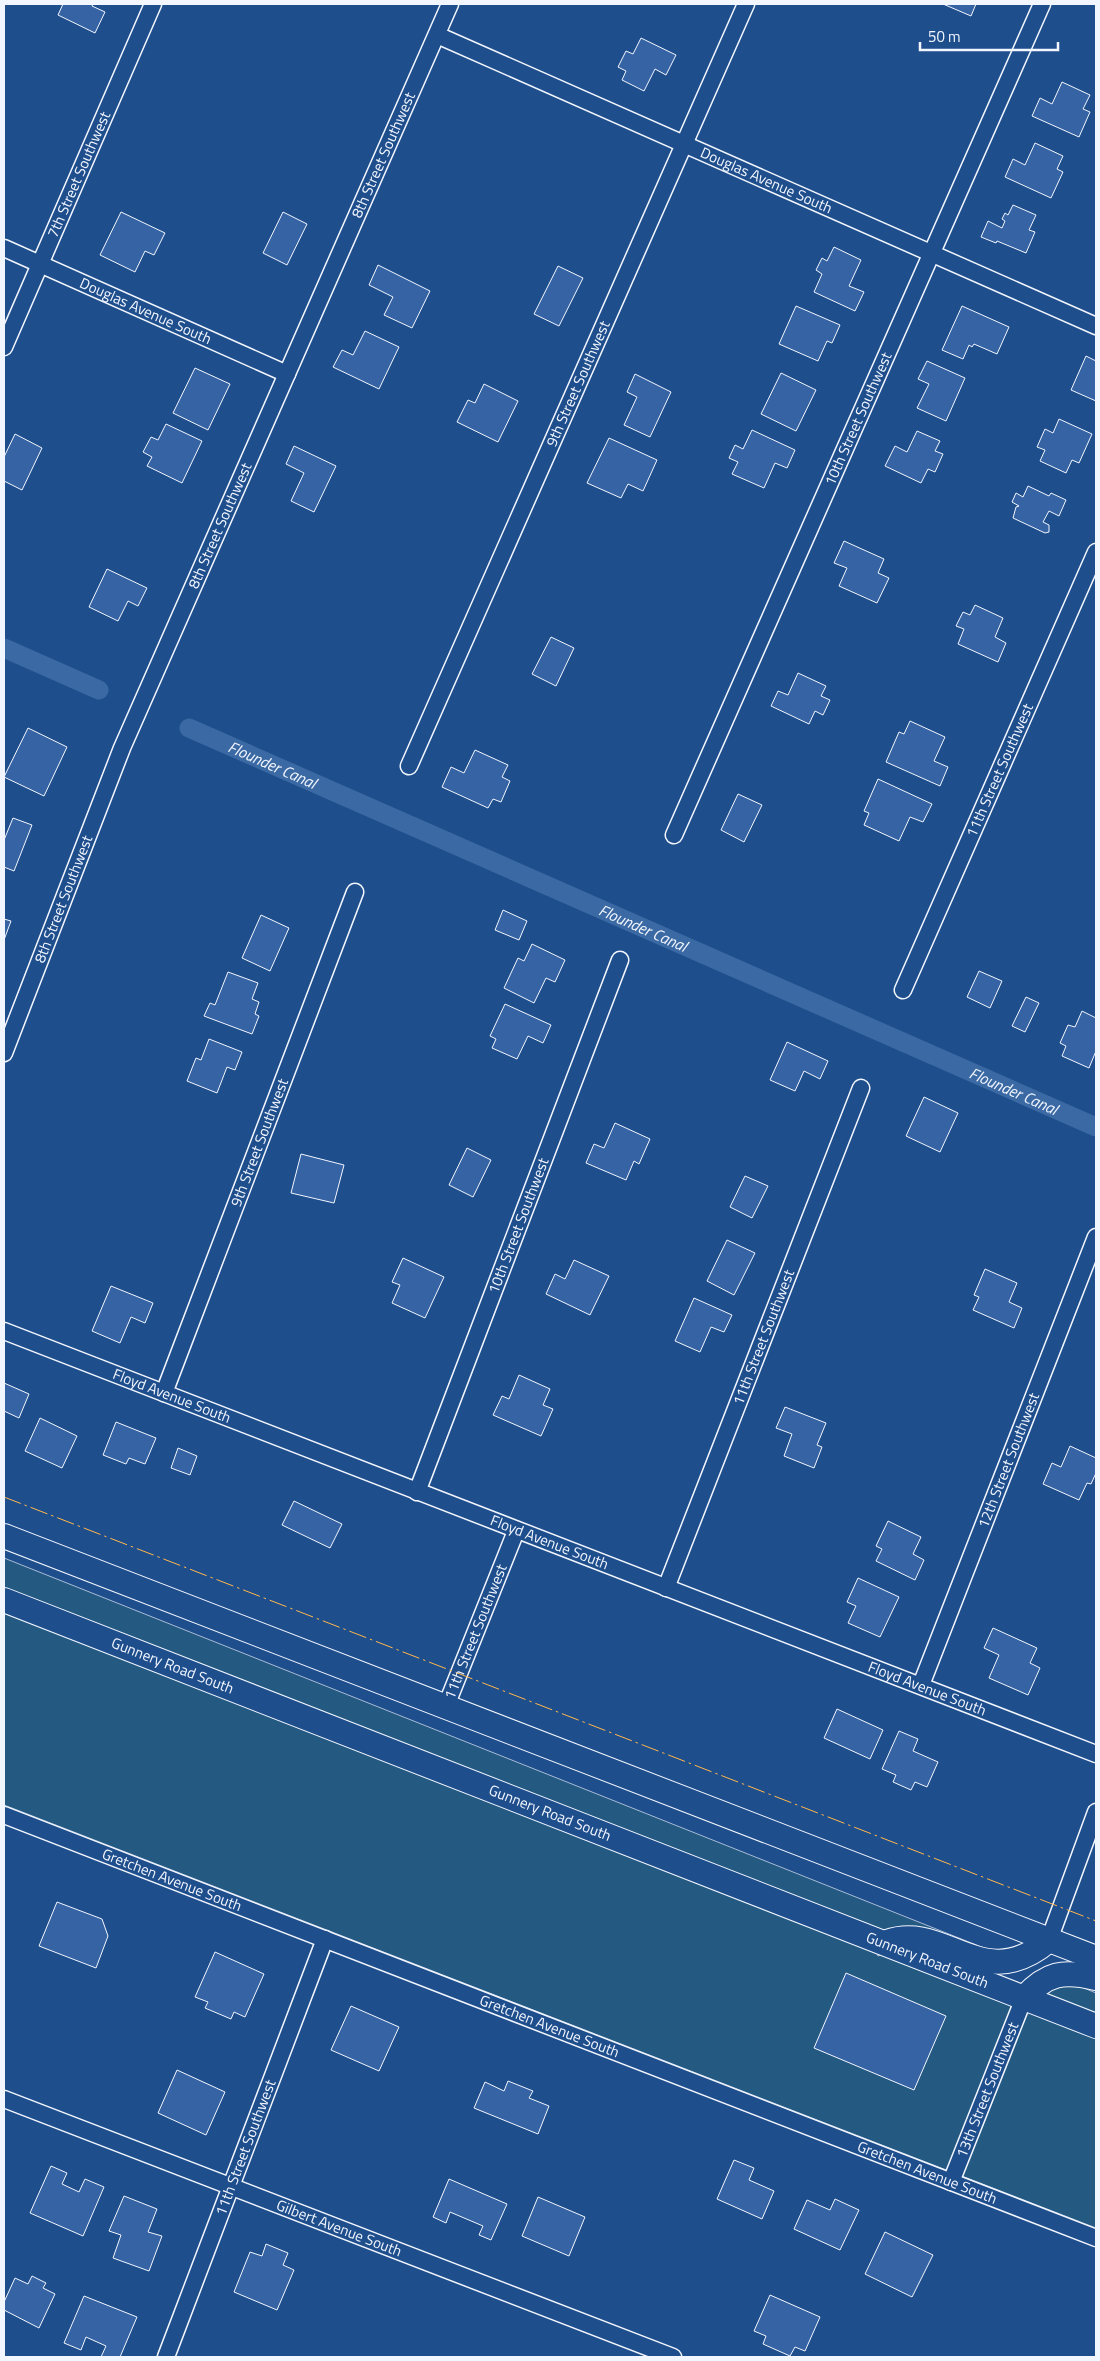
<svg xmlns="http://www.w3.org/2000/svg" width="1100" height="2361" font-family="'Titillium Web',sans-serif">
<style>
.green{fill:#245a82;stroke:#a8bbd7}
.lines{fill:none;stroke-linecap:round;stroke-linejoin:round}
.canal{stroke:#3b69a3;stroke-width:19}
.building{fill:#3563a3;stroke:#f2f6ff}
.street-casing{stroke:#f2f6ff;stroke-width:19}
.secondary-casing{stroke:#f2f6ff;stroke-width:26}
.street{stroke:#1f4e8c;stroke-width:16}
.secondary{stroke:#1f4e8c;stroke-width:24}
.power{stroke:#ffb74d;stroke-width:1;stroke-dasharray:18 4 2.5 4;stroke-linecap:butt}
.labels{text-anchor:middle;stroke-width:4;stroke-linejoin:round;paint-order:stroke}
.street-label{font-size:15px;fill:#f2f6ff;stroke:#1f4e8c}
.water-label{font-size:16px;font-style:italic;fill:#f2f6ff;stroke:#1f4e8c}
</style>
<rect width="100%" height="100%" fill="#1f4e8c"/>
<path class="green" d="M4,1558L989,1950C955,1939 918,1921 882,1933L4,1590Z
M4,1611L875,1950L878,1956L884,1954L1096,2036V2228L4,1805Z
M1074,1984L1096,1993V2016L1042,1995L1059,1985Z"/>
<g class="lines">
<g class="canal">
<path d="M4,648L99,690"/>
<path id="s1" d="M189,728L1096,1127"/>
</g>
</g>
<path class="building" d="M63,4H93L92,6L105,12L95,33L58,15Z
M943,4H976L971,16Z
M641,38L676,55L666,75L655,69L644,91L622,80L626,71L618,67L626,51L633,54Z
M1062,82L1090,95L1083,109L1090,112L1079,137L1032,116L1040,98L1052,104Z
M1035,143L1063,156L1057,169L1063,172L1051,198L1005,177L1013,159L1025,165Z
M1013,205L1036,215L1029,230L1035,232L1026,253L997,241L996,243L981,237L988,221L1002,228L1005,221L1002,219L1005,213L1008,215Z
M121,212L165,233L154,255L145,251L135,272L100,255Z
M283,212L307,224L287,265L263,253Z
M834,247L861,260L849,286L864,292L855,311L814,292L822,274L816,270L822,258L827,261Z
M378,265L430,291L412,328L384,315L393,297L369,285Z
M558,266L583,278L559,326L534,314Z
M796,306L840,325L832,343L827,341L818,361L779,344Z
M962,306L1009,327L997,354L974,344L972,347L969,345L963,359L942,350Z
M365,331L399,347L379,389L333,367L342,350L353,355Z
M1086,356L1096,361V401L1071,390Z
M927,361L965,378L946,421L917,408L929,384L918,379Z
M195,368L230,384L208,430L173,413Z
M781,373L816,390L796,431L761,414Z
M635,374L671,392L650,437L624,425L637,397L627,392Z
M484,384L518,401L498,442L457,422L468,400L475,403Z
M1059,419L1092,434L1079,463L1072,460L1066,473L1040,461L1045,450L1037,447L1045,429L1053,433Z
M166,424L202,441L182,483L147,466L152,457L143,452L151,437L158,440Z
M752,430L795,450L787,468L775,463L764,488L732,474L738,462L729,458L735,445L743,449Z
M917,431L940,441L935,451L943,454L935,472L928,469L921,483L885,466L895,446L907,452Z
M15,434L42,448L22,490L4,481V457Z
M609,438L657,460L643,491L628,484L621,498L587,483Z
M294,446L336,466L314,512L291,501L304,473L286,464Z
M1028,486L1049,496L1051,493L1066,500L1059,516L1049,511L1043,522L1049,525V532L1045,533L1013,518L1016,507L1019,506L1012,502L1016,493L1023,497Z
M844,541L884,559L878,573L889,578L877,603L839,586L847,568L834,563Z
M107,569L147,588L138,606L128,601L118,621L89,607Z
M975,605L1003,618L995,637L1006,643L998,662L958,644L964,629L956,626L963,612L970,615Z
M551,637L574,648L556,686L532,674Z
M798,673L826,686L821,696L830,700L823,715L815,711L809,724L771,706L778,691L788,695Z
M910,721L945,737L934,761L948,767L940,786L886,762L899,732L904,734Z
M28,728L67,747L44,796L4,777Z
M475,750L508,765L502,777L510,781L501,802L493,799L488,808L442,787L451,767L464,773Z
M878,779L932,804L923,822L910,817L899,841L864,825L869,813L864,811Z
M738,794L762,805L744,842L721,830Z
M13,818L32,825L14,871L4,867V840Z
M503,910L527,921L519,940L495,930Z
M261,915L289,928L270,971L242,958Z
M4,919L11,921L4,940Z
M532,944L565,960L555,982L546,978L534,1003L504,988L518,958L524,961Z
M979,971L1002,981L990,1008L967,997Z
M228,972L258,983L252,999L259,1002L255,1014L259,1016L252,1034L204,1016L210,1003L215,1005Z
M1026,997L1039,1003L1025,1032L1012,1026Z
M505,1004L551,1025L543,1043L528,1036L517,1059L492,1048L496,1039L490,1036Z
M1082,1011L1096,1018V1051L1089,1068L1062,1056L1066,1046L1060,1043L1068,1025L1075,1027Z
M209,1039L242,1052L235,1070L227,1067L217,1093L187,1081L196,1058L201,1060Z
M787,1042L828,1061L820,1079L804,1071L795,1091L770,1080Z
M924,1097L958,1113L940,1152L906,1136Z
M615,1123L650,1139L639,1164L634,1161L626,1180L586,1163L594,1144L604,1148Z
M467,1148L491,1160L473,1197L449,1185Z
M301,1154L344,1165L334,1203L291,1193Z
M745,1176L768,1186L752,1218L730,1207Z
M727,1240L755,1253L734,1295L707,1281Z
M403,1258L444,1277L425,1318L392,1303L400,1285L392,1282Z
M574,1260L609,1276L590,1315L546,1294L555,1274L565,1279Z
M985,1269L1017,1283L1009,1302L1022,1308L1014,1328L973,1310L979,1297L974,1295Z
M111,1286L153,1303L145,1323L131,1317L120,1343L92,1331Z
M694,1298L732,1315L724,1332L711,1327L700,1352L675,1341Z
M519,1375L550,1389L543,1405L553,1409L541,1436L493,1415L502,1396L509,1399Z
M4,1383L29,1394L19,1418L4,1411Z
M785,1407L826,1423L817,1445L822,1447L814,1468L784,1456L792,1434L776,1428Z
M40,1418L77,1436L62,1468L25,1451Z
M116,1422L156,1438L145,1464L129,1458L126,1464L103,1455Z
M1070,1446L1096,1458V1473L1091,1484L1087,1483L1079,1500L1043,1484L1052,1463L1061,1467Z
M178,1448L197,1456L190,1475L171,1468Z
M294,1501L342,1524L330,1548L282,1525Z
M888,1521L921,1537L913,1554L924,1560L915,1580L876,1561L882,1549L876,1546Z
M858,1578L899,1597L880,1637L848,1623L856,1606L847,1602Z
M993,1628L1037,1648L1030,1663L1040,1668L1028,1695L989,1678L999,1655L984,1648Z
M837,1709L883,1730L870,1759L824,1738Z
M899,1731L918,1739L913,1751L938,1762L927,1787L915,1782L911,1790L893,1782L896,1775L882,1769Z
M57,1902L102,1919L108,1936L96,1968L39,1946Z
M215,1952L264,1974L245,2017L234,2012L231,2019L205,2008L208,2002L195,1997Z
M846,1973L946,2016L914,2090L814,2048Z
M351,2006L399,2027L379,2071L331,2050Z
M177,2070L225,2092L206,2135L158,2113Z
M508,2081L533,2091L529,2098L549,2106L538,2134L474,2108L485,2082L504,2091Z
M734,2160L754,2168L749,2180L774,2191L762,2219L717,2199Z
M51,2166L67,2173L62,2184L79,2192L85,2179L104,2187L83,2236L30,2213Z
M449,2179L507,2204L491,2240L479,2235L483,2226L450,2212L446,2223L433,2217Z
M124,2196L157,2209L148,2232L162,2236L149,2271L113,2258L121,2235L109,2231Z
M538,2197L585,2217L569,2256L522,2236Z
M835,2199L859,2210L840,2250L794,2229L807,2200L830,2210Z
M885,2232L933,2255L912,2297L865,2274Z
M266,2244L288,2253L283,2265L294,2270L277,2310L234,2292L250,2252L262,2256Z
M32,2276L46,2283L43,2288L55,2294L39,2328L4,2310V2302L15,2278L28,2284Z
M770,2295L820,2317L805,2351L795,2347L790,2356L763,2344L766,2336L754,2331Z
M84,2296L137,2317L120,2357H101L106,2346L86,2337L81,2350L64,2343Z"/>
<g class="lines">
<defs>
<g id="street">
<path id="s2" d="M437,35L1096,326"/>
<path id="s3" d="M4,248L287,374"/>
<path id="s4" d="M4,347L153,4"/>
<path id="s5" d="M409,766L746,4"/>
<path id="s6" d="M674,835L1042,4"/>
<path id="s7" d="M903,990L1096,552"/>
<path id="s8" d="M4,1053L122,748L450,4"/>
<path id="s9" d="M4,1331L1096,1754"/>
<path id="s10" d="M164,1393L355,892"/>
<path id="s11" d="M417,1492L620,960"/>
<path id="s12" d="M666,1588L861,1088"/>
<path id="s13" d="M921,1685L1096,1237"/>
<path id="s14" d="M446,1706L516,1531"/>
<path id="s15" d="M4,1815L1096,2238"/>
<path d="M1049,1940L1096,1812"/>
<path id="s16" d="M4,2099L673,2357"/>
<path id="s17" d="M951,2182L1024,1998"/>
<path id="s18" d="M166,2357L325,1939"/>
</g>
<g id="secondary">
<path d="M4,1536L1096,1958"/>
<path id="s19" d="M4,1600L1096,2026"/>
<path d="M887,1942C945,1921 983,1997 1049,1940"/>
<path d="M1024,1998C1047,1973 1063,1970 1096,1978"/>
</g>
</defs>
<use href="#street" class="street-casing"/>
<use href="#secondary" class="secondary-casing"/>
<use href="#street" class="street"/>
<use href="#secondary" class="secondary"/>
<path class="power" d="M4,1497L1096,1921"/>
</g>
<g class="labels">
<g class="street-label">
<text dy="5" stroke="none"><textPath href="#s8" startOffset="975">8th Street Southwest</textPath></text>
<text dy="5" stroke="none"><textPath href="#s4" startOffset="188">7th Street Southwest</textPath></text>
<text dy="5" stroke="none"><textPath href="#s2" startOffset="360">Douglas Avenue South</textPath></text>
<text dy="5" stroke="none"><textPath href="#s3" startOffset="155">Douglas Avenue South</textPath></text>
<text dy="5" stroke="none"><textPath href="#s5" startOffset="418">9th Street Southwest</textPath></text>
<text dy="5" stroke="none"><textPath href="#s6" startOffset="455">10th Street Southwest</textPath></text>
<text dy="5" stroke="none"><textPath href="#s8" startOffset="570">8th Street Southwest</textPath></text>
<text dy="5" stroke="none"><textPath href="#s7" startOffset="240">11th Street Southwest</textPath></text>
<text dy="5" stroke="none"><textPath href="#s8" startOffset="165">8th Street Southwest</textPath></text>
<text dy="5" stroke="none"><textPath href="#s10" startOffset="268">9th Street Southwest</textPath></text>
<text dy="5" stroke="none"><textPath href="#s11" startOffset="285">10th Street Southwest</textPath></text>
<text dy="5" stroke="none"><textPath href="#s12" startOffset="269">11th Street Southwest</textPath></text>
<text dy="5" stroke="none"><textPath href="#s9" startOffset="180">Floyd Avenue South</textPath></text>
<text dy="5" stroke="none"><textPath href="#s13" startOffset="241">12th Street Southwest</textPath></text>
<text dy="5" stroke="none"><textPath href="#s9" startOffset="585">Floyd Avenue South</textPath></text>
<text dy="5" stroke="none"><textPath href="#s14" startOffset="80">11th Street Southwest</textPath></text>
<text dy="5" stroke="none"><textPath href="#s19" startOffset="181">Gunnery Road South</textPath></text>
<text dy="5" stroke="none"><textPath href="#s9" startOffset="990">Floyd Avenue South</textPath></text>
<text dy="5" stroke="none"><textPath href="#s19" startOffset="586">Gunnery Road South</textPath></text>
<text dy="5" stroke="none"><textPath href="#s15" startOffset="180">Gretchen Avenue South</textPath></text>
<text dy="5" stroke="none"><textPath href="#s19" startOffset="991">Gunnery Road South</textPath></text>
<text dy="5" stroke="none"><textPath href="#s15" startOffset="585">Gretchen Avenue South</textPath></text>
<text dy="5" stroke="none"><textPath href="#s17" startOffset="99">13th Street Southwest</textPath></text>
<text dy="5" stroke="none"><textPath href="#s18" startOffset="224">11th Street Southwest</textPath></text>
<text dy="5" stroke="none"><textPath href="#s15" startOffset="990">Gretchen Avenue South</textPath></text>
<text dy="5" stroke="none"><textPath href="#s16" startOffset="359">Gilbert Avenue South</textPath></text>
</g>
<g class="water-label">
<text dy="6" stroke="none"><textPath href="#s1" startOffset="91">Flounder Canal</textPath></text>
<text dy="6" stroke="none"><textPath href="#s1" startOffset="496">Flounder Canal</textPath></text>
<text dy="6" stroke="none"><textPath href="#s1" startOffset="901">Flounder Canal</textPath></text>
</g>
</g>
<rect width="1100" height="2361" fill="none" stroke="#f2f6ff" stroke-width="10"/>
<path d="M920 42v8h138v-8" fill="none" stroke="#f2f6ff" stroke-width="2.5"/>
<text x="928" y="42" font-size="15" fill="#f2f6ff" stroke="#1f4e8c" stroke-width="4" paint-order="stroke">50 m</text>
</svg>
